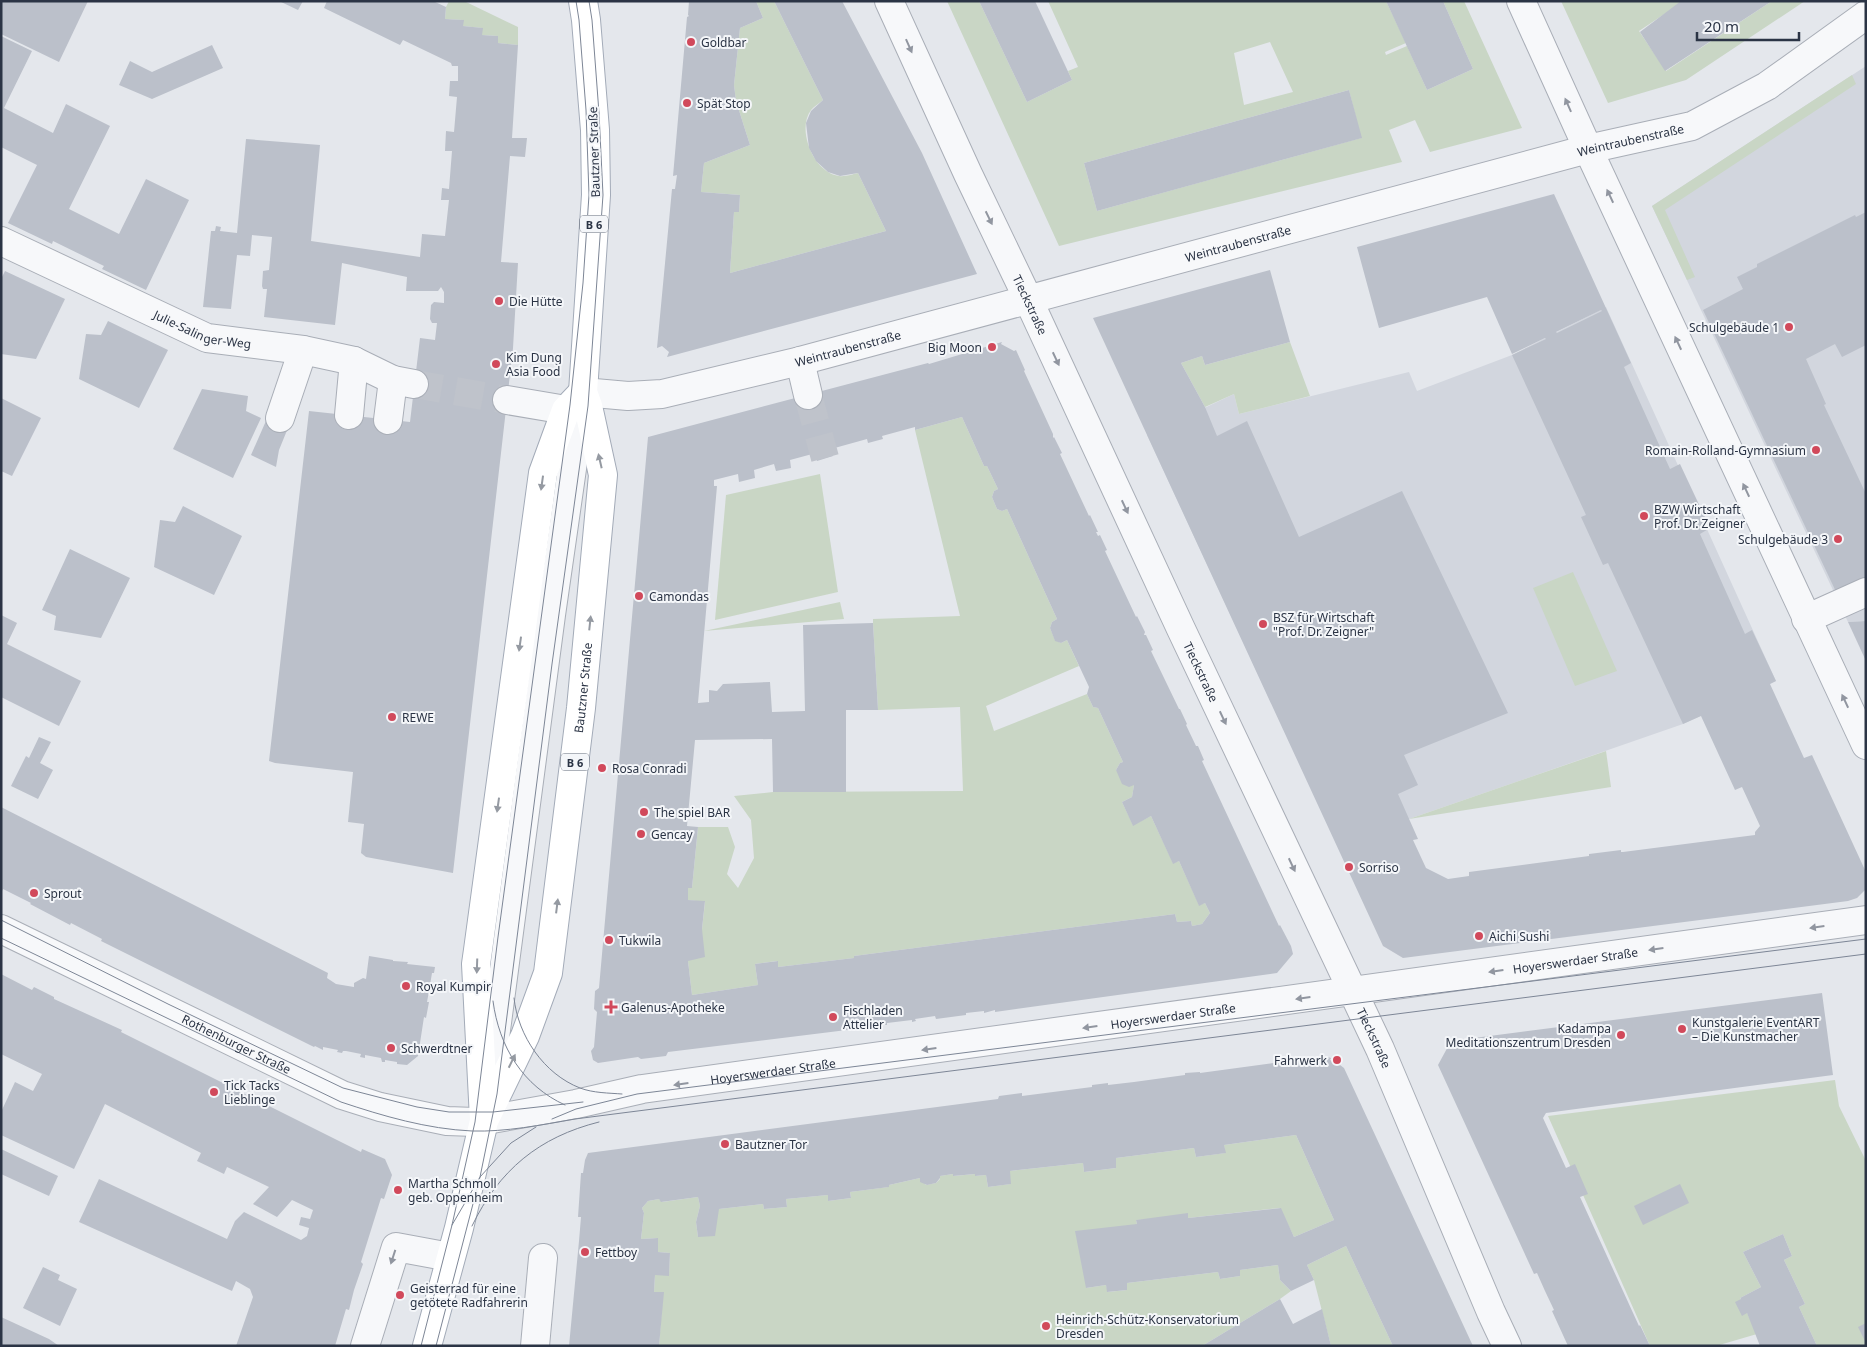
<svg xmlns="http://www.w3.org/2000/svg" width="1867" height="1347" viewBox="0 0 1867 1347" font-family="'Noto Sans',sans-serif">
	<rect width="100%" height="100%" fill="#e4e7ec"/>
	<g fill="#d2d6de">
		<polygon points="1866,66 1866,621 1848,622 1652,206"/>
		<polygon points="1606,307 1776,681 1683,724 1409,819 1340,851 1147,435 1234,394 1239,414 1409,372 1417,391 1512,355"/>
	</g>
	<g fill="#c9d6c5" fill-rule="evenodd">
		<polygon points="449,1 464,1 518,27 518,45 498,43 498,36 482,35 482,28 463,26 463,20 445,19 446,7"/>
		<path d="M756,1H774L823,100C820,103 814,106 811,110C796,130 814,173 839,176C845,177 853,174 858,173L886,231L730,273L734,212H739L740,195L701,192L704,163L750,145L736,101L734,85L740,28L763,18Z"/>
		<path d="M947,1H979L1027,102L1072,80L1068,71L1078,67L1048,1H1386L1406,43L1385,52L1386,55L1407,46L1427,90L1473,69L1443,1H1464L1522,128L1430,152L1415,120L1389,130L1402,162L1059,246ZM1270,42L1293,92L1244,105L1234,53ZM1349,90L1361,138L1097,211L1084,163Z"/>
		<polygon points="1561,1 1684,1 1639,31 1666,71 1772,1 1805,1 1686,80 1608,103"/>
		<polygon points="1852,75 1856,84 1665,210 1695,277 1687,280 1652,206"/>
		<polygon points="1290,342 1310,396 1239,414 1234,394 1205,407 1181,363 1202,356 1205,365"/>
		<polygon points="962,417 984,466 987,466 998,489 994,491 992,497 997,509 1002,511 1007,509 1057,619 1052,622 1050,628 1055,640 1061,643 1067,640 1079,666 986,706 994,731 1087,694 1093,707 1098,708 1123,762 1120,763 1116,770 1134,785 1132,797 1122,802 1133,825 1151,816 1173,863 1179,861 1199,905 1205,903 1210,913 1202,924 1192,926 1191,921 1177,922 1175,914 854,956 854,958 778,967 777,961 755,964 758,985 692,995 688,961 702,929 705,902 688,900 688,888 692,888 698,827 728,827 735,847 727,874 738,888 754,858 751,820 734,796 773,792 963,791 960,707 878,710 873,623 873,619 960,616 915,430"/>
		<polygon points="820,474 838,592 715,620 726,495"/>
		<polygon points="1573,572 1617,671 1575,686 1533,588"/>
		<polygon points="840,602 844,619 704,631"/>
		<polygon points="1606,751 1611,787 1409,819"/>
		<polygon points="1835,1080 1839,1106 1866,1161 1866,1346 1817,1346 1799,1307 1805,1304 1784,1260 1792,1256 1783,1234 1743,1252 1761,1287 1740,1298 1757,1334 1716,1346 1650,1346 1548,1116"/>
		<polygon points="1296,1135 1334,1220 1294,1237 1280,1208 1188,1218 1136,1220 1137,1224 1086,1288 1106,1285 1108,1292 1127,1290 1127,1283 1218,1272 1220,1279 1240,1276 1240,1270 1278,1265 1280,1280 1291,1291 1280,1299 1202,1346 659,1346 663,1292 654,1292 655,1275 669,1275 670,1253 658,1252 658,1238 641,1239 644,1213 642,1208 648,1201 659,1199 662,1202 698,1197 700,1206 696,1222 698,1237 719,1209 763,1204 764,1209 787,1207 786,1199 828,1195 828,1201 851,1198 850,1192 888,1187 889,1185 920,1178 926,1185 936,1183 940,1179 940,1176 953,1174 954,1176 975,1174 975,1176 986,1175 988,1187 1010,1184 1010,1171 1083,1163 1084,1172 1116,1168 1116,1158 1194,1148 1196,1157 1225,1153 1224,1145"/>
		<polygon points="1346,1246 1393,1346 1331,1346 1314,1280 1307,1265"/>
	</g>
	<g fill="#bbc0ca" fill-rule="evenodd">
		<polygon points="1,1 88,1 59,62 1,34"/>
		<polygon points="279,1 303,1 298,10"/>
		<polygon points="327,1 433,1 446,7 445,19 464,20 463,26 483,28 482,35 498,36 498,43 518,45 512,138 527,138 525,157 510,156 501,262 518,263 513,348 453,873 366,857 361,853 364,824 348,822 353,772 275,763 269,761 309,411 410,422 420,338 435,340 437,323 432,323 430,319 431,305 434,302 444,303 444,292 441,287 438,291 406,291 407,277 342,263 335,325 264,317 267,289 263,289 262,286 263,271 269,270 272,237 252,235 250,256 237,255 231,309 203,307 211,231 215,231 216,226 221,227 220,231 237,233 246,139 320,145 311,241 420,257 422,234 445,236 449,200 441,200 442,188 449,189 452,151 445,151 446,131 454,132 457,97 449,96 450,81 458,81 458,66 452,66 451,63 403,40 400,45 324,8"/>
		<polygon points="689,1 756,1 763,18 740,28 734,85 736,101 750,145 704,163 701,192 740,195 739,212 734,212 730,273 886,231 858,173 840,176 828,172 816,161 809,148 806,123 811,111 823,100 774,1 842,1 922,153 977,274 667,357 669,352 662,346 657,348 672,189 675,189 677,175 673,176 687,17 689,16 688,15"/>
		<polygon points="979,1 1035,1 1072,80 1027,102"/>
		<polygon points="1386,1 1443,1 1473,69 1427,90"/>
		<polygon points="1681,1 1772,1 1665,71 1640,32"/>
		<polygon points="1,36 32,51 4,108 53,133 66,104 110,126 69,209 119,234 146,179 189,200 146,290 102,269 104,266 53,241 52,244 8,223 37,165 1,147"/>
		<polygon points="212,45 223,68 152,99 119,85 130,61 152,72"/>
		<polygon points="1349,90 1362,138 1097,211 1084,163"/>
		<path d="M1554,194L1631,363L1624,367L1670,469L1680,464L1710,528L1700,534L1745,634L1752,630L1776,681L1770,684L1804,758L1812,755L1865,870L1866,889L1857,898L1848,901L1403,958L1383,946L1093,318L1270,270L1290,342L1205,365L1202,356L1181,363L1205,407L1217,436L1247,421L1299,537L1402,491L1508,713L1404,755L1418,785L1398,794L1418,839L1413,840L1426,868L1448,879L1469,876V872L1589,856V854L1621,850V852H1623L1755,835V832L1760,826L1742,787L1735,790L1701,716L1683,724L1608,563L1603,565L1581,517L1586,515L1512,355L1546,339L1545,338L1512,354L1487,297L1379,328L1357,247ZM1601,310L1602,311L1557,333L1556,332Z"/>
		<polygon points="1866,212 1866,345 1842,357 1835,344 1806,359 1826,404 1824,405 1866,494 1866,584 1838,596 1703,310 1743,289 1737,277 1757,267 1757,264 1855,215 1856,217"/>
		<polygon points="5,271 65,299 36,359 1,354 1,279"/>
		<polygon points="108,321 168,350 139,408 79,379 86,334 101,335"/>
		<path d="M1002,342L1001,344L1014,351L1016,350L1025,370L1024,371L1053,434V438L1054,437L1062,453L1060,454L1089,516L1090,515L1098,532H1096L1098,536L1100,535L1107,550L1105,551L1136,617L1137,616L1145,632L1144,635H1146L1153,650L1151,651L1179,709H1180L1187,724L1186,725L1196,746H1198L1204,760L1202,761L1279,926L1280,925L1291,946L1293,954L1277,973L995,1012V1010L984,1013V1011L966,1013V1015L936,1019L935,1016L915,1019L916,1021L912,1022V1020L887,1023V1025H883L884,1023L863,1026V1028L668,1052L666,1056L641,1059L638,1057L598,1063L593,1060L591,1051L594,1047L597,1012L594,1009L595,991L599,988L648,437L928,363L929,364ZM962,417L984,466H987L998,489L994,491L992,497L997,509L1002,511L1007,509L1057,619L1052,622L1050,628L1055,641L1061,643L1067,640L1089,687L1087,694L1093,707L1098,708L1123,762L1120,763L1116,770L1122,784L1129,787L1134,785L1132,797L1122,802L1133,826L1151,816L1173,864L1179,861L1199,906L1205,903L1210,913L1202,924L1192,926L1191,921L1177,922L1175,914L854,956V958L778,967V961L755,964L758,985L692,995L688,961L705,957L702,929L705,901L688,900V888H692L698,827L687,826L695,740L772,739L773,792H846V710H878L873,623L803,625L805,711L772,712L770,682L723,684L717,691L709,690V702L698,703L717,486H714V480L738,474L739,482L755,478L754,470L774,464L776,471L791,468L790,460L816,453L817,461L833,456L831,449L867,439L868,443L883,439L882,436L915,427V430Z"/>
		<polygon points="202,389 248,396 246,411 261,418 233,478 173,449"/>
		<polygon points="1,398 41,418 12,476 1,471"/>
		<polygon points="269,414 290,423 279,450 276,467 251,455"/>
		<polygon points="183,506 242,536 214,595 154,567 160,520 175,522"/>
		<polygon points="70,549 130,578 101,638 54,630 56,616 42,610"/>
		<polygon points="1,615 17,623 7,644 81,681 59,726 1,697"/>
		<polygon points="1866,621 1866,661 1848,622"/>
		<polygon points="39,737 51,742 40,763 53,770 38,799 11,786 26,756 29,758"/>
		<polygon points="1,807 328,973 327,978 336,984 354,987 354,983 363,978 366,979 369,956 393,960 393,961 408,962 407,964 435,967 434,973 432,973 430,985 432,986 430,992 429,991 427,1002 429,1002 426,1018 424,1017 418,1056 407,1065 397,1064 397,1062 385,1060 385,1062 382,1062 381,1058 365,1055 365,1058 360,1057 361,1054 346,1051 343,1051 342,1053 337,1052 338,1050 323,1047 323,1050 315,1046 314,1047 101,941 102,939 71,923 70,925 30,904 31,903 3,889 1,893"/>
		<polygon points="1,974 32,990 34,987 54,997 54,999 122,1030 121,1032 361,1152 362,1149 385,1159 392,1175 384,1199 381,1198 361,1262 363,1264 354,1290 349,1310 346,1309 335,1346 236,1346 253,1297 250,1289 236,1281 232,1291 79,1222 99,1179 227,1239 235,1221 244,1212 301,1240 307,1236 309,1228 299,1225 301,1217 310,1219 313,1210 292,1200 277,1217 253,1204 269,1187 227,1167 224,1174 197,1161 201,1153 105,1104 74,1169 1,1135 1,1112 15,1082 33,1091 42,1074 1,1054"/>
		<polygon points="1822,993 1833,1075 1546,1113 1543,1118 1566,1168 1575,1164 1588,1194 1580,1197 1639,1326 1640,1325 1650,1346 1568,1346 1552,1311 1554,1310 1545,1291 1537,1273 1534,1274 1438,1065 1451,1041"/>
		<polygon points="1323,1056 1326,1056 1328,1059 1328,1057 1331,1058 1330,1060 1338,1064 1338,1062 1341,1063 1340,1065 1344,1068 1473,1346 1393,1346 1346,1246 1307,1265 1314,1280 1291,1291 1280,1280 1278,1265 1240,1270 1240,1276 1220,1279 1218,1272 1127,1283 1127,1290 1107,1292 1106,1285 1086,1288 1075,1231 1137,1224 1136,1220 1188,1213 1188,1218 1281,1208 1294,1237 1334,1220 1296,1135 1224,1145 1226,1153 1196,1157 1194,1148 1116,1158 1116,1168 1084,1172 1083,1163 1010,1171 1011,1184 988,1187 986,1175 975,1176 975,1174 953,1176 953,1174 940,1176 940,1178 936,1183 927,1185 920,1182 920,1178 889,1185 889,1187 850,1192 851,1198 828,1201 828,1195 786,1199 787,1207 764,1209 763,1204 719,1209 715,1236 698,1237 696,1222 700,1206 698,1197 661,1202 659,1199 648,1201 642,1208 644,1213 641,1239 658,1238 658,1252 670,1253 669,1276 655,1275 654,1292 664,1292 659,1346 569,1346 579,1241 581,1217 578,1217 581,1173 583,1173 585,1160 588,1153 998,1099 999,1096 1022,1093 1022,1096 1092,1087 1092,1085 1108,1083 1108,1085 1134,1082 1185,1075 1185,1073 1200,1072 1200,1073 1311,1058 1323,1058"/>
		<polygon points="1,1149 58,1176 49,1196 1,1174"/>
		<polygon points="1680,1184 1689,1203 1643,1225 1634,1206"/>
		<polygon points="1783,1234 1792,1256 1784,1260 1805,1304 1799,1307 1817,1346 1760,1346 1747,1313 1742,1316 1735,1302 1741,1299 1740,1298 1761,1287 1743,1252"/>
		<polygon points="43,1267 60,1275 58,1280 77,1289 60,1326 23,1308"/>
		<polygon points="1280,1299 1293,1324 1322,1309 1331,1346 1202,1346"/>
		<polygon points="1,1317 49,1339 59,1346 1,1346"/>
		<polygon points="1866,1323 1866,1343 1858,1327"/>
	</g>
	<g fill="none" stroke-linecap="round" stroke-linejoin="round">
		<g stroke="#bfc3cb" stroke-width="28" stroke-dasharray="28 14" stroke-linecap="butt">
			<polyline points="414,384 507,400"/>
			<polyline points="808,395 825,458"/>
		</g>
		<g stroke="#a9aeb7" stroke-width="30">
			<g id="minor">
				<path id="s1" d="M889,1L968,174L1028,299L1181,629L1380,1049L1491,1312L1507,1346"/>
				<polyline points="1521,1 1588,149 1866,745"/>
				<path id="s2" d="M1,241L207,338L303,350L354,361L393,380L414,384"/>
				<polyline points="800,361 808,395"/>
				<polyline points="507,400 566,410"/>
				<polyline points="349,415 354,361"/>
				<polyline points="280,418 303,350"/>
				<polyline points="388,420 393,380"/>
				<polyline points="1806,619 1866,592"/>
				<path id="s3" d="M1,929L342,1095L380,1107L447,1121L475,1122L576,1104L642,1089L1866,920"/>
				<path id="s4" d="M489,1083L551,615L583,392L628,396L662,394L800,361L1588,149L1692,126L1767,86L1866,15"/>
				<polyline points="365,1346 396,1247 450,1257"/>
				<polyline points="535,1346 543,1258"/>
			</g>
		</g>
		<g stroke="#a3abb8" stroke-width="30">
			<g id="major">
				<polyline points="484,1119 476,964 478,950 543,473 566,410 583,392"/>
				<path id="s5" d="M427,1346L459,1228L484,1121L525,1036L548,973L581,708L603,475L588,406L583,392L596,195L595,130L586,20L583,1"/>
			</g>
		</g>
		<use href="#minor" stroke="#f7f8fa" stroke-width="28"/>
		<use href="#major" stroke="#fff" stroke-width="28"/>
		<g stroke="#7d8696" stroke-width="1">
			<polyline points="1,920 168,1004 343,1088 417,1107 449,1112 493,1112 583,1102"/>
			<path d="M1,938L341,1102C383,1116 427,1129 472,1131C506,1132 541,1125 575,1119L1866,954"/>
			<path d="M514,998C518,1036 544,1074 580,1088C593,1093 609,1093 622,1094"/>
			<path d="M493,1001C499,1047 523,1086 565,1105"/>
			<polyline points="552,1119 576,1109 637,1094 1866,939"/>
			<polyline points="452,1225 480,1177 511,1143 536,1127"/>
			<path d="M472,1226C499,1170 539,1137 599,1122"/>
			<polyline points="421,1346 452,1225 475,1122 498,937 570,405 583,283 589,195 586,110 579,20 576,1"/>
			<polyline points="436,1346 480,1177 497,1094 552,664 588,406 603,195 599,113 592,20 589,1"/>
		</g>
	</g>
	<defs><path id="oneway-solid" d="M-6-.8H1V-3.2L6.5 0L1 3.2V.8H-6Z" transform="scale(1.25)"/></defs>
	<g fill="#9196a0">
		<use href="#oneway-solid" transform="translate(909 46) rotate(66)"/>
		<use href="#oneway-solid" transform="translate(1568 105) rotate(-114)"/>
		<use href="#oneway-solid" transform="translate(1610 196) rotate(-115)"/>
		<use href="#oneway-solid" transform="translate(989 218) rotate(64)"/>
		<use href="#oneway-solid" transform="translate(1678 343) rotate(-115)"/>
		<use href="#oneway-solid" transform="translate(1056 359) rotate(65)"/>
		<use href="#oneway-solid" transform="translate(1746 490) rotate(-115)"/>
		<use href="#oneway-solid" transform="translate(1125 507) rotate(65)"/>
		<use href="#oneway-solid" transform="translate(1845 701) rotate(-115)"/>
		<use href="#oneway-solid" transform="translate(1223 718) rotate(65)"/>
		<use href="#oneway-solid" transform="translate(1292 865) rotate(65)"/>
		<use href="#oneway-solid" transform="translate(1817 927) rotate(172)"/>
		<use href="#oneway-solid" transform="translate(1656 949) rotate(172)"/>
		<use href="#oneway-solid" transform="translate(1496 971) rotate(172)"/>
		<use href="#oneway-solid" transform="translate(1303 998) rotate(172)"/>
		<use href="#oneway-solid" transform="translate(1090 1027) rotate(172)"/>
		<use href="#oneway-solid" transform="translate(929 1049) rotate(172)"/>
		<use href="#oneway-solid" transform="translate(681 1084) rotate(172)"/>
		<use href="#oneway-solid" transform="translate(393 1257) rotate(108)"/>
	</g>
	<g fill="#959aa2">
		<use href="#oneway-solid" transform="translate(600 461) rotate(-103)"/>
		<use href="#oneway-solid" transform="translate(542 483) rotate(98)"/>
		<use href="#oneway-solid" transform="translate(590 623) rotate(-84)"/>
		<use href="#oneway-solid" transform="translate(520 644) rotate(98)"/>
		<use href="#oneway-solid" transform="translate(498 805) rotate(98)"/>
		<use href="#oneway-solid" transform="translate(557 906) rotate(-83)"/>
		<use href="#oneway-solid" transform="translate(477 966) rotate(92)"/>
		<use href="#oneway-solid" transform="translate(512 1061) rotate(-64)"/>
	</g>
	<g fill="#d1495b" stroke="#f4f6f9" stroke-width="2">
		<circle cx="691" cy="42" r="5"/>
		<circle cx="687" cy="103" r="5"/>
		<circle cx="499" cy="301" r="5"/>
		<circle cx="1789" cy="327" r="5"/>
		<circle cx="992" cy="347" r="5"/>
		<circle cx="496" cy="364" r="5"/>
		<circle cx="1816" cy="450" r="5"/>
		<circle cx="1644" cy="516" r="5"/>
		<circle cx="1838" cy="539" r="5"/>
		<circle cx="639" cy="596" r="5"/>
		<circle cx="1263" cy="624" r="5"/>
		<circle cx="392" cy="717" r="5"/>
		<circle cx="602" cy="768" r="5"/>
		<circle cx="644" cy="812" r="5"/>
		<circle cx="641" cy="834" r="5"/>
		<circle cx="1349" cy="867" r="5"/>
		<circle cx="34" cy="893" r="5"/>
		<circle cx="1479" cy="936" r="5"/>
		<circle cx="609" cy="940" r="5"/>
		<circle cx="406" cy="986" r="5"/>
		<path d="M608.5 999.5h5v5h5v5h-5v5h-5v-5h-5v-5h5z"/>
		<circle cx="833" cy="1017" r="5"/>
		<circle cx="1682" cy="1029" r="5"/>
		<circle cx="1621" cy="1035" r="5"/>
		<circle cx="391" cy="1048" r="5"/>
		<circle cx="1337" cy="1060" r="5"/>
		<circle cx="214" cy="1092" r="5"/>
		<circle cx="725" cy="1144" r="5"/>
		<circle cx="398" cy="1190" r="5"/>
		<circle cx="585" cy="1252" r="5"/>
		<circle cx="400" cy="1295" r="5"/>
		<circle cx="1046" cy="1326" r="5"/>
	</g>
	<g text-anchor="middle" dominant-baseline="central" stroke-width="4" stroke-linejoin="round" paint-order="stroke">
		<g fill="#f4f6f9" stroke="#676e7b" stroke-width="1">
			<rect x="580" y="215.5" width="28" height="17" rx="4"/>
			<rect x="561" y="753.5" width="28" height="17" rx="4"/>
		</g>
		<g font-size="11" font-weight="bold" fill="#2b3445">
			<text x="594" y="224">B 6</text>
			<text x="575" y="762">B 6</text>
		</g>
		<g font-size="12" fill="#2b3445" stroke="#f4f6f9" text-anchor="start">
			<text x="701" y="42">Goldbar</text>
			<text x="697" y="103">Spät Stop</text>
			<text x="509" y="301">Die Hütte</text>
			<text x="1779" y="327" text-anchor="end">Schulgebäude 1</text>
			<text x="982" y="347" text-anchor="end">Big Moon</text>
			<text x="506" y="357">Kim Dung<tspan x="506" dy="14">Asia Food</tspan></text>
			<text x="1806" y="450" text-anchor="end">Romain-Rolland-Gymnasium</text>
			<text x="1654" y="509">BZW Wirtschaft<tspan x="1654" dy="14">Prof. Dr. Zeigner</tspan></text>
			<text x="1828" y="539" text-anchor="end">Schulgebäude 3</text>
			<text x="649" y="596">Camondas</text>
			<text x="1273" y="617">BSZ für Wirtschaft<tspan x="1273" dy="14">"Prof. Dr. Zeigner"</tspan></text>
			<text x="402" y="717">REWE</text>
			<text x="612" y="768">Rosa Conradi</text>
			<text x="654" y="812">The spiel BAR</text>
			<text x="651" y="834">Gencay</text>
			<text x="1359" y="867">Sorriso</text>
			<text x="44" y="893">Sprout</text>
			<text x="1489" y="936">Aichi Sushi</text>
			<text x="619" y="940">Tukwila</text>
			<text x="416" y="986">Royal Kumpir</text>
			<text x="621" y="1007">Galenus-Apotheke</text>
			<text x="843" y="1010">Fischladen<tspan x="843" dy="14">Attelier</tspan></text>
			<text x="1692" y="1022">Kunstgalerie EventART<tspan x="1692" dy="14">– Die Kunstmacher</tspan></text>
			<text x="1611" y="1028" text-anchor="end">Kadampa<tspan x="1611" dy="14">Meditationszentrum Dresden</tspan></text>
			<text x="401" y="1048">Schwerdtner</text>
			<text x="1327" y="1060" text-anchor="end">Fahrwerk</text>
			<text x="224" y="1085">Tick Tacks<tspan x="224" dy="14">Lieblinge</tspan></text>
			<text x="735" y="1144">Bautzner Tor</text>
			<text x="408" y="1183">Martha Schmoll<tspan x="408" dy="14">geb. Oppenheim</tspan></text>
			<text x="595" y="1252">Fettboy</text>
			<text x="410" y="1288">Geisterrad für eine<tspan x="410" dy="14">getötete Radfahrerin</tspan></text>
			<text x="1056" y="1319">Heinrich-Schütz-Konservatorium<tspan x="1056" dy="14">Dresden</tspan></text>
		</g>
		<g font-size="12" fill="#2b3445" stroke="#f4f6f9">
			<text stroke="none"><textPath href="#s4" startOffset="1778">Weintraubenstraße</textPath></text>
			<text transform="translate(594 152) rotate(-92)">Bautzner Straße</text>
			<text stroke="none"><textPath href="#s4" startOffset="1372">Weintraubenstraße</textPath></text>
			<text stroke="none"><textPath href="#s1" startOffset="335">Tieckstraße</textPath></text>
			<text stroke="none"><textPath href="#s2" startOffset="221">Julie-Salinger-Weg</textPath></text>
			<text stroke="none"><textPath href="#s4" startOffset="968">Weintraubenstraße</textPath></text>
			<text stroke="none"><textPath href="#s1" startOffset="740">Tieckstraße</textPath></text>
			<text stroke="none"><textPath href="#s5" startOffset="681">Bautzner Straße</textPath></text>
			<text stroke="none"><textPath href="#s3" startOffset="1628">Hoyerswerdaer Straße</textPath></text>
			<text stroke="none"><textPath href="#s3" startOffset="1222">Hoyerswerdaer Straße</textPath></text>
			<text stroke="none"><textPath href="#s1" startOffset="1145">Tieckstraße</textPath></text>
			<text stroke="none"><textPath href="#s3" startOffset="262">Rothenburger Straße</textPath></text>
			<text stroke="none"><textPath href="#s3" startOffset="818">Hoyerswerdaer Straße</textPath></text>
		</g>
	</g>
	<rect width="1867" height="1347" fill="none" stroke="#2b3445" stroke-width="5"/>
	<path d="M1697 32v8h102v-8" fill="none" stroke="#2b3445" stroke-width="2.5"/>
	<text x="1704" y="32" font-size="15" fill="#2b3445" stroke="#f4f6f9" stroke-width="4" paint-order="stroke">20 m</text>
</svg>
